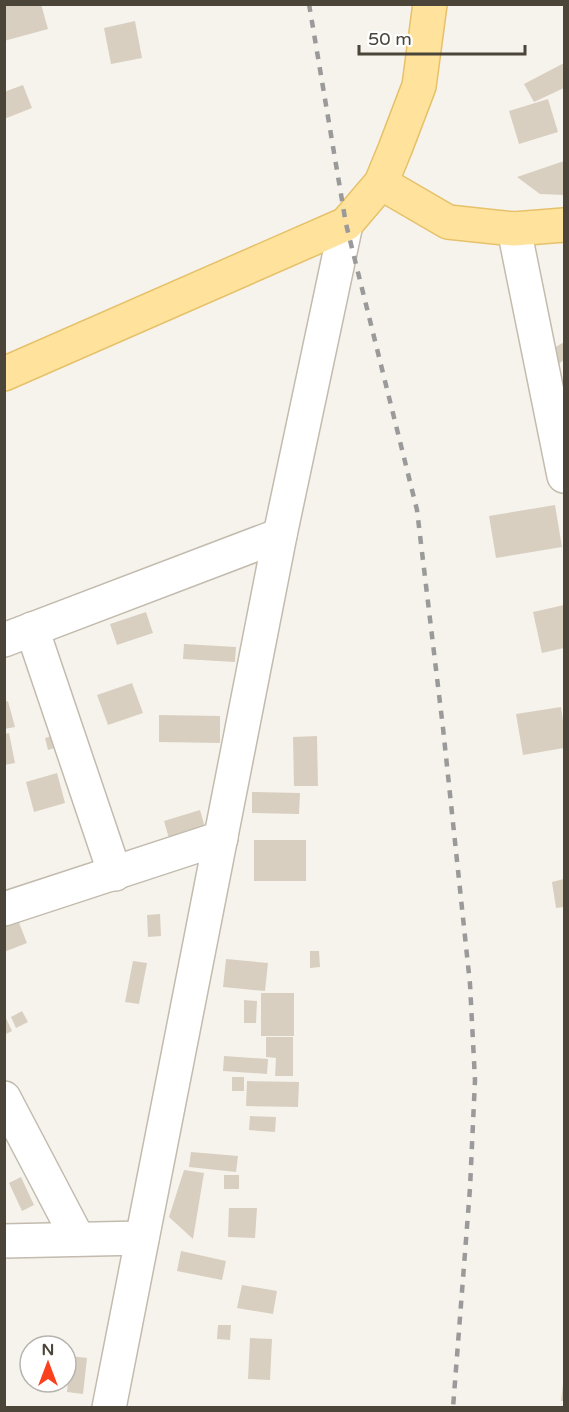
<svg xmlns="http://www.w3.org/2000/svg" width="569" height="1412" viewBox="0 0 569 1412" font-family="'Varela Round',sans-serif">
	<rect width="100%" height="100%" fill="#f6f3ec"/>
	<g fill="#d8cfc1">
		<polygon points="41,4 48,29 4,41 4,5"/>
		<polygon points="135,21 142,58 111,64 104,28"/>
		<polygon points="564,63 564,88 534,102 524,84"/>
		<polygon points="23,85 32,108 4,119 4,92"/>
		<polygon points="548,99 558,132 519,144 509,111"/>
		<polygon points="564,161 564,195 540,194 517,177"/>
		<polygon points="564,342 564,360 557,365 549,351"/>
		<polygon points="555,505 562,547 496,558 489,516"/>
		<polygon points="564,605 564,648 542,653 533,612"/>
		<polygon points="146,612 153,633 117,645 110,624"/>
		<polygon points="184,644 236,647 235,662 183,659"/>
		<polygon points="132,683 143,713 108,725 97,695"/>
		<polygon points="8,701 15,727 4,729 4,702"/>
		<polygon points="561,707 564,728 564,748 523,755 516,714"/>
		<polygon points="159,715 220,716 220,743 159,742"/>
		<polygon points="65,732 68,744 48,750 45,738"/>
		<polygon points="9,733 15,763 4,765 4,734"/>
		<polygon points="317,736 318,786 294,786 293,737"/>
		<polygon points="57,773 65,803 34,812 26,782"/>
		<polygon points="252,792 300,793 299,814 252,813"/>
		<polygon points="200,810 206,831 170,842 164,821"/>
		<rect x="254" y="840" width="52" height="41"/>
		<polygon points="564,879 564,907 556,908 552,882"/>
		<polygon points="160,914 161,936 148,937 147,915"/>
		<polygon points="18,920 27,943 4,952 4,925"/>
		<polygon points="310,951 319,951 320,967 310,968"/>
		<polygon points="226,959 268,963 265,991 223,987"/>
		<polygon points="133,961 147,963 139,1004 125,1002"/>
		<rect x="261" y="993" width="33" height="43"/>
		<polygon points="244,1000 257,1001 256,1023 244,1023"/>
		<polygon points="22,1011 28,1022 16,1028 11,1017"/>
		<polygon points="4,1014 12,1031 4,1035"/>
		<polygon points="266,1037 293,1037 293,1076 275,1076 276,1058 266,1057"/>
		<polygon points="224,1056 268,1059 267,1074 223,1071"/>
		<rect x="232" y="1077" width="12" height="14"/>
		<polygon points="247,1081 299,1082 298,1107 246,1106"/>
		<polygon points="250,1116 276,1117 275,1132 249,1130"/>
		<polygon points="191,1152 238,1156 236,1172 189,1167"/>
		<polygon points="184,1170 204,1173 193,1239 169,1217"/>
		<rect x="224" y="1175" width="15" height="14"/>
		<polygon points="21,1177 34,1205 22,1211 9,1183"/>
		<polygon points="229,1208 257,1208 255,1238 228,1237"/>
		<polygon points="181,1251 226,1261 222,1280 177,1271"/>
		<polygon points="242,1285 277,1291 273,1314 237,1308"/>
		<polygon points="218,1325 231,1325 230,1340 217,1339"/>
		<polygon points="250,1338 272,1339 270,1380 248,1379"/>
		<polygon points="30,1344 30,1380 27,1380 26,1345"/>
		<polygon points="70,1356 87,1358 83,1394 67,1392"/>
		<polygon points="563,1384 564,1384 564,1401 561,1401"/>
	</g>
	<g fill="none" stroke-linecap="round" stroke-linejoin="round">
		<g stroke="#c2bbae" stroke-width="36">
			<g id="minor">
				<polyline points="514,229 564,476"/>
				<polyline points="32,629 115,874"/>
				<polyline points="4,640 280,535"/>
				<polyline points="4,909 221,838"/>
				<polyline points="4,1098 78,1239"/>
				<polyline points="4,1241 142,1238"/>
				<polyline points="109,1408 280,535 346,224"/>
			</g>
		</g>
		<g stroke="#e6c16a" stroke-width="36">
			<g id="major">
				<polyline points="381,183 448,222 514,229 564,225"/>
				<polyline points="4,374 346,224 381,183 395,149 419,86 430,4"/>
			</g>
		</g>
		<use href="#minor" stroke="#fff" stroke-width="33"/>
		<use href="#major" stroke="#ffe39c" stroke-width="33"/>
		<polyline stroke="#9a9a9a" stroke-width="4.5" stroke-dasharray="8 8" stroke-linecap="butt" points="309,4 346,224 417,510 443,728 470,984 475,1080 470,1188 453,1408"/>
	</g>
	<rect width="569" height="1412" fill="none" stroke="#4b4439" stroke-width="12"/>
	<g transform="translate(48 1364)"><circle r="28" fill="#ffffff" stroke="#b7b4b0" stroke-width="1.5"/>
	<path d="M0-4.5L10 22L0 15L-10 22Z" fill="#fc3f1d"/>
	<text y="-9" font-size="16" font-weight="bold" text-anchor="middle" fill="#4b4439">N</text>
	</g>
	<path d="M359 45v9h166v-9" fill="none" stroke="#4b4439" stroke-width="3"/>
	<text x="368" y="45" font-size="18" fill="#4b4439" stroke="#ffffff" stroke-width="4.5" paint-order="stroke">50 m</text>
</svg>
